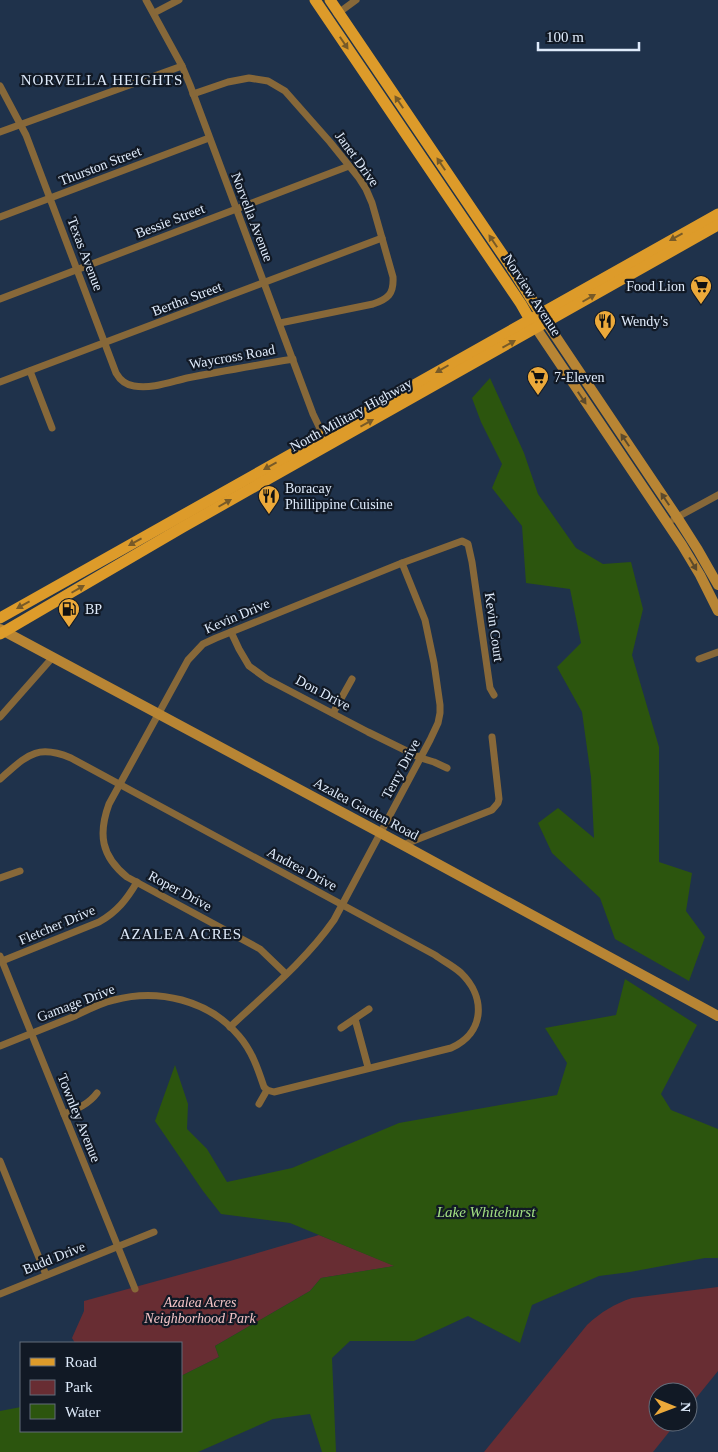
<svg xmlns="http://www.w3.org/2000/svg" width="718" height="1452" viewBox="0 0 718 1452" font-family="'Times New Roman',serif">
	<rect width="100%" height="100%" fill="#1f324b"/>
	<g fill="#682d33">
		<polygon points="319,1235 395,1266 321,1278 310,1291 215,1346 219,1357 181,1376 181,1343 75,1343 72,1338 84,1311 84,1301 230,1261"/>
		<path d="M718,1287V1371L688,1408V1392H658V1422H677L653,1452H484L587,1325C601,1312 614,1304 632,1298Z"/>
	</g>
	<g fill="#2c550e">
		<polygon points="490,378 524,453 538,494 576,548 603,564 631,562 643,609 632,655 659,747 659,862 692,873 686,911 705,937 689,981 615,939 600,898 552,853 538,823 558,808 594,838 591,777 582,712 557,667 581,643 570,589 526,583 522,526 492,488 502,464 481,422 472,398"/>
		<polygon points="625,979 697,1025 661,1094 671,1110 718,1129 718,1258 705,1258 630,1272 599,1276 532,1305 520,1343 468,1316 414,1341 350,1341 332,1358 336,1452 322,1452 310,1414 273,1419 198,1452 0,1452 0,1411 21,1407 21,1431 181,1431 181,1376 219,1357 215,1346 310,1291 321,1278 394,1266 290,1223 221,1214 203,1191 155,1121 175,1065 188,1104 187,1129 207,1149 227,1182 292,1168 399,1123 557,1095 567,1063 545,1028 616,1015"/>
	</g>
	<g fill="none" stroke-linecap="round" stroke-linejoin="round">
		<g stroke="#876839" stroke-width="7">
			<polyline points="146,0 182,66 190,85 313,414 325,439"/>
			<polyline points="154,13 179,0"/>
			<polyline points="337,14 356,0"/>
			<path d="M0,86L26,135L116,373C120,380 126,385 134,386C152,389 170,382 187,378C222,371 258,365 293,359"/>
			<path d="M193,94L228,82L249,78L268,81L285,91L330,142L359,178L366,189L372,203L393,277C394,294 388,299 373,304L280,323"/>
			<polyline points="0,132 182,66"/>
			<polyline points="0,217 209,138"/>
			<polyline points="0,299 349,166"/>
			<polyline points="30,371 52,428"/>
			<polyline points="0,382 382,238"/>
			<polyline points="674,519 718,495"/>
			<polyline points="231,632 239,649 249,666 267,679 368,732 421,758 434,762 447,768"/>
			<polyline points="699,659 718,652"/>
			<polyline points="333,713 352,679"/>
			<polyline points="0,717 53,657"/>
			<path d="M0,779C26,757 35,743 71,758L435,955C443,961 453,966 461,973C486,997 485,1033 451,1048L274,1092L267,1090L264,1087C258,1069 252,1051 239,1036C209,1000 158,988 114,1000C100,1003 87,1010 75,1016C50,1026 25,1036 0,1046"/>
			<polyline points="403,845 492,810 498,803 499,799 492,737"/>
			<polyline points="0,878 20,871"/>
			<polyline points="0,956 135,1289"/>
			<path d="M2,961L99,922C117,912 127,899 137,882"/>
			<path d="M286,974L260,949L127,877C101,856 98,834 109,804L188,660L203,644L216,638L402,563L462,541L468,544L472,562L490,688L494,695"/>
			<polyline points="355,1019 368,1067"/>
			<path d="M230,1027C266,993 306,960 334,920L430,740L438,723L440,713V705L434,663L425,620L402,563"/>
			<polyline points="341,1028 369,1009"/>
			<polyline points="259,1104 267,1090"/>
			<path d="M64,1114C77,1109 89,1104 97,1093"/>
			<polyline points="0,1161 46,1275"/>
			<polyline points="0,1294 154,1232"/>
		</g>
		<g stroke="#b88534" stroke-width="10">
			<polyline points="546,322 677,517 698,550 718,585"/>
			<polyline points="536,328 682,545 700,575 718,611"/>
			<polyline points="0,629 403,845 718,1016"/>
		</g>
		<g stroke="#dd9b2a" stroke-width="11">
			<polyline points="315,0 521,304 533,325"/>
			<polyline points="330,0 511,267 544,319"/>
			<polyline points="0,618 718,214"/>
			<polyline points="0,634 183,527 718,225"/>
		</g>
	</g>
	<defs><path id="oneway-solid" d="M-6-.8H1V-3.2L6.5 0L1 3.2V.8H-6Z" transform="scale(1.25)"/></defs>
	<g fill="#775a28">
		<use href="#oneway-solid" transform="translate(344 43) rotate(56)"/>
		<use href="#oneway-solid" transform="translate(399 102) rotate(-124)"/>
		<use href="#oneway-solid" transform="translate(441 164) rotate(-124)"/>
		<use href="#oneway-solid" transform="translate(676 237) rotate(151)"/>
		<use href="#oneway-solid" transform="translate(493 241) rotate(-124)"/>
		<use href="#oneway-solid" transform="translate(589 298) rotate(-30)"/>
		<use href="#oneway-solid" transform="translate(509 344) rotate(-29)"/>
		<use href="#oneway-solid" transform="translate(442 369) rotate(150)"/>
		<use href="#oneway-solid" transform="translate(367 423) rotate(-29)"/>
		<use href="#oneway-solid" transform="translate(270 466) rotate(151)"/>
		<use href="#oneway-solid" transform="translate(225 503) rotate(-30)"/>
		<use href="#oneway-solid" transform="translate(135 542) rotate(151)"/>
		<use href="#oneway-solid" transform="translate(78 589) rotate(-30)"/>
		<use href="#oneway-solid" transform="translate(23 605) rotate(151)"/>
	</g>
	<g fill="#5c4a2c">
		<use href="#oneway-solid" transform="translate(582 398) rotate(56)"/>
		<use href="#oneway-solid" transform="translate(625 440) rotate(-124)"/>
		<use href="#oneway-solid" transform="translate(665 499) rotate(-124)"/>
		<use href="#oneway-solid" transform="translate(693 564) rotate(59)"/>
	</g>
	<defs>
		<g id="supermarket-pin" transform="scale(1.125)"><path d="M0 17L-7.5 6A9.5 9.5 0 1 1 7.5 6Z" fill="#eca93a" stroke="#111925"/><path d="M-6-5.5h2.5l.6 2H6L4.5 2H-2.5L-4.4-4H-6ZM-1.5 3.2a1.3 1.3 0 1 0 .1 0ZM3 3.2a1.3 1.3 0 1 0 .1 0Z" fill="#111"/></g>
		<g id="restaurant-pin" transform="scale(1.125)"><path d="M0 17L-7.5 6A9.5 9.5 0 1 1 7.5 6Z" fill="#eca93a" stroke="#111925"/><path d="M-5-6h1v4h1v-4h1v4h1v-4h1v5L-1.5 .5V6h-2V.5L-5-1ZM5-6V6H3V1.5H1.5Q1.5-4 5-6Z" fill="#111"/></g>
		<g id="fuel-pin" transform="scale(1.125)"><path d="M0 17L-7.5 6A9.5 9.5 0 1 1 7.5 6Z" fill="#eca93a" stroke="#111925"/><path d="M-5.5-6h7V0h2V4h1.3V-2.5L3-4.5l.8-.8L6-3V5H2.5V1h-1V6h-7ZM-4.2-4.7v3.2H.2V-4.7Z" fill="#111"/></g>
	</defs>
	<g fill-rule="evenodd">
		<use href="#supermarket-pin" x="701" y="286"/>
		<use href="#restaurant-pin" x="605" y="321"/>
		<use href="#supermarket-pin" x="538" y="377"/>
		<use href="#restaurant-pin" x="269" y="496"/>
		<use href="#fuel-pin" x="69" y="609"/>
	</g>
	<g text-anchor="middle" dominant-baseline="central" stroke-width="4.5" stroke-linejoin="round" paint-order="stroke">
		<g font-size="14" fill="#dfebfb" stroke="#111925">
			<text transform="translate(357 159) rotate(54)">Janet Drive</text>
			<text transform="translate(100 166) rotate(-21)">Thurston Street</text>
			<text transform="translate(252 217) rotate(69)">Norvella Avenue</text>
			<text transform="translate(170 221) rotate(-21)">Bessie Street</text>
			<text transform="translate(85 254) rotate(69)">Texas Avenue</text>
			<text transform="translate(532 295) rotate(57)">Norview Avenue</text>
			<text transform="translate(187 299) rotate(-21)">Bertha Street</text>
			<text transform="translate(232 357) rotate(-10)">Waycross Road</text>
			<text transform="translate(351 415) rotate(-29)">North Military Highway</text>
			<text transform="translate(237 616) rotate(-23)">Kevin Drive</text>
			<text transform="translate(494 627) rotate(82)">Kevin Court</text>
			<text transform="translate(323 693) rotate(28)">Don Drive</text>
			<text transform="translate(401 769) rotate(-62)">Terry Drive</text>
			<text transform="translate(366 809) rotate(28)">Azalea Garden Road</text>
			<text transform="translate(302 869) rotate(28)">Andrea Drive</text>
			<text transform="translate(180 891) rotate(28)">Roper Drive</text>
			<text transform="translate(57 925) rotate(-23)">Fletcher Drive</text>
			<text transform="translate(76 1003) rotate(-21)">Gamage Drive</text>
			<text transform="translate(79 1118) rotate(68)">Townley Avenue</text>
			<text transform="translate(54 1258) rotate(-22)">Budd Drive</text>
		</g>
		<g font-size="14" fill="#dfebfb" stroke="#111925" text-anchor="start">
			<text x="685" y="286" text-anchor="end">Food Lion</text>
			<text x="621" y="321">Wendy's</text>
			<text x="554" y="377">7-Eleven</text>
			<text x="285" y="488">Boracay<tspan x="285" dy="16">Phillippine Cuisine</tspan></text>
			<text x="85" y="609">BP</text>
		</g>
		<g font-size="14" font-style="italic" fill="#f4c4c6" stroke="#111925">
			<text x="200" y="1302">Azalea Acres<tspan x="200" dy="16">Neighborhood Park</tspan></text>
		</g>
		<g font-size="15" letter-spacing="1" fill="#dfebfb" stroke="#111925">
			<text x="102" y="80">NORVELLA HEIGHTS</text>
			<text x="181" y="934">AZALEA ACRES</text>
		</g>
		<g font-size="15" font-style="italic" fill="#a3e083" stroke="#111925">
			<text x="486" y="1212">Lake Whitehurst</text>
		</g>
	</g>
	<rect x="20" y="1342" width="162" height="90" fill="#111925" stroke="#636d7b"/>
	<rect x="30" y="1358" width="25" height="8" fill="#dd9b2a" stroke="#636d7b"/>
	<text x="65" y="1367" font-size="15" fill="#dfebfb">Road</text>
	<rect x="30" y="1380" width="25" height="15" fill="#682d33" stroke="#636d7b"/>
	<text x="65" y="1392" font-size="15" fill="#dfebfb">Park</text>
	<rect x="30" y="1404" width="25" height="15" fill="#2c550e" stroke="#636d7b"/>
	<text x="65" y="1417" font-size="15" fill="#dfebfb">Water</text>
	<g transform="translate(673 1407) rotate(91)"><circle r="24" fill="#111925" stroke="#636d7b"/>
	<path d="M0-4L9 19L0 12L-9 19Z" fill="#eca93a"/>
	<text y="-8" font-size="14" font-weight="bold" text-anchor="middle" fill="#dfebfb">N</text>
	</g>
	<path d="M538 42v8h101v-8" fill="none" stroke="#dfebfb" stroke-width="2.5"/>
	<text x="546" y="42" font-size="15" fill="#dfebfb" stroke="#111925" stroke-width="4" paint-order="stroke">100 m</text>
</svg>
